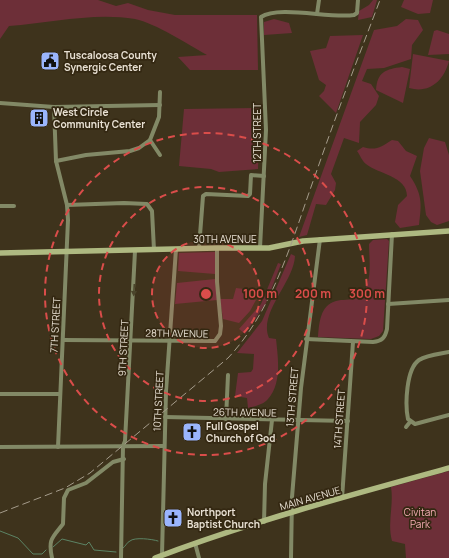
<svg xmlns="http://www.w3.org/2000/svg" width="449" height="558" viewBox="0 0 449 558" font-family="Manrope,sans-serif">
	<rect width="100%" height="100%" fill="#3e331c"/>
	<g fill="#6d2f38">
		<path d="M0,0H98L116,6L128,3L148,10L175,15H257L258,70H190L178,57L207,55C189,45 155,23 135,19C94,12 51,23 9,26L0,39Z"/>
		<polygon points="373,0 377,0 372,17 358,20 359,11 369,5"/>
		<polygon points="404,0 433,0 430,13 418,14 401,7"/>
		<polygon points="274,19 289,23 292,33 264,35 264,22"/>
		<polygon points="406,19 418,20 423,30 412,45 411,59 384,68 367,69 362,81 371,84 379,96 376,105 360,122 359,143 344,138 331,174 336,183 335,190 326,205 316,204 307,235 299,237 374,30 397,26"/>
		<polygon points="437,30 449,34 449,54 428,55 434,31"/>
		<polygon points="363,35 336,113 319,96 324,91 326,85 319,80 310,51 326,48 330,36"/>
		<path d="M413,54L449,61C444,80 430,94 409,88Z"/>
		<path d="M402,67L410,69L403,103L376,90C377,72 386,69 402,67Z"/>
		<polygon points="260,108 258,169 219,172 211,169 179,166 184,109"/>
		<polygon points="429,138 445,142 449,155 449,221 437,225 431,222 426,215 420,171 424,148"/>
		<path d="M392,140L398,141L406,151L417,156L410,176C422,194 422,203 419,225L400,228L395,222L398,205L407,196C407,176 378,174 366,164C362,161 360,155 357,151L363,147C376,151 381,147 392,140Z"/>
		<path d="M387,239L389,241L383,331L379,336L371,339L318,337C319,324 320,305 336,301C342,299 350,301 357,297C374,288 369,260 369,244L373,240Z"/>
		<polygon points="215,252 215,274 178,271 179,253"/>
		<path d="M291,254L295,256C294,282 258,313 269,338L276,339C278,358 282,383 268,399C263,405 255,406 248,408L247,398L235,396L238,373L251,372L253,369L254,354L237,353L262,321Z"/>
		<polygon points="278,263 281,264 266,303 245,334 239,329 261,304"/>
		<polygon points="215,279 217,300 175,304 177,283"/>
		<polygon points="236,288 244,289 244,296 256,300 250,311 239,323 223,319 220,299 233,299"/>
		<path d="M449,471V558H406L405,544L392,541C387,523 394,505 391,487Z"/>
	</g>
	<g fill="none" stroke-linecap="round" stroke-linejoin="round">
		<g stroke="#5c8465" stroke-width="1">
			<polyline points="0,531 18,538 33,554 42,554 46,550"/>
			<polyline points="53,547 62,539 86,545 89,542 94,550 116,552"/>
			<path d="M123,548C126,546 127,542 130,541C134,537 152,539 158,541"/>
		</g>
		<g stroke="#828966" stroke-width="4">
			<polyline points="317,14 319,0"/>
			<polyline points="160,92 159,117 150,140 160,155"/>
			<polyline points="0,103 54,107 160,105"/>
			<polyline points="54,107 56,161 67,205 68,220 58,447"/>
			<polyline points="56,161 86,155 130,151 139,148 150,140"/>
			<polyline points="67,205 124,203 147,204 152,211 154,250"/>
			<polyline points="0,206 14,206"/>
			<polyline points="199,248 203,196 206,194 248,196 250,194 251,175 264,176"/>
			<path d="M260,248L266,130L261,17C279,5 331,19 354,15L357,13L358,0"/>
			<polyline points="388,304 449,300"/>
			<path d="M306,339L373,342C382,341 385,338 387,329L392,234"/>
			<polyline points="63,340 215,341 220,334 221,326 217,282 217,248"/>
			<path d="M449,352C439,354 427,355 419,360C406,369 405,405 408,419L415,424L449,415"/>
			<polyline points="0,394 60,394"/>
			<polyline points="165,417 348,421"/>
			<polyline points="226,419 228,375"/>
			<polyline points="406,427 410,422"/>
			<polyline points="0,447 164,446"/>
			<polyline points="342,498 353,342"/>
			<polyline points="264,522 265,484 272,420"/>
			<polyline points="195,543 199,558"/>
			<polyline points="162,555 166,391 176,249"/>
			<path d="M52,558C48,539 52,538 63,524L64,498L68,490L86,483L113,462L124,459"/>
			<polyline points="121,558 123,446 125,441 135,251"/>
			<polyline points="291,558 292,497 301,388 320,239"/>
		</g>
		<g stroke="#aeb981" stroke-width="5.5">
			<polyline points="0,253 217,248 269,248 303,241 449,231"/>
			<path d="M155,558C250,522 350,495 449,468"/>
		</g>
		<path stroke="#a59c8b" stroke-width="1" stroke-dasharray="8 4" stroke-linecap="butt" d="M0,513L65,488L90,473L228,358C275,308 293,236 316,173C336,115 358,58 380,0"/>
	</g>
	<defs><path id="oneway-solid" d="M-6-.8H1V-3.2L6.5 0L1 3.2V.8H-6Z"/></defs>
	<use fill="#4b452b" href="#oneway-solid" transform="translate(134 290) rotate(93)"/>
	<circle cx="206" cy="294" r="54" fill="#da4d4a" fill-opacity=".12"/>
	<g fill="none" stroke="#da4d4a" stroke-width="2" stroke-dasharray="7 5">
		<circle cx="206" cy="294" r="54"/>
		<circle cx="206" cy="294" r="107"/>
		<circle cx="206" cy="294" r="161"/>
	</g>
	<defs>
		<g id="civic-square" transform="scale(1)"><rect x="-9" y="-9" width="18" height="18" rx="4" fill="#9ab5fd" stroke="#342812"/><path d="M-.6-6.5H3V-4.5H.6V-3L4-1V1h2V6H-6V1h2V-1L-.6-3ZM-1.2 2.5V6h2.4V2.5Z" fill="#111"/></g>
		<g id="building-square" transform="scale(1)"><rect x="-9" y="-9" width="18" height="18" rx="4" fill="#9ab5fd" stroke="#342812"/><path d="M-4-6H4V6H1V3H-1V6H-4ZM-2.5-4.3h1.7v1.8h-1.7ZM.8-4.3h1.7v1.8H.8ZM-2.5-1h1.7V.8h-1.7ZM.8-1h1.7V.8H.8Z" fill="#111"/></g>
		<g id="church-square" transform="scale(1)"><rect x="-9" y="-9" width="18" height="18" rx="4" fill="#9ab5fd" stroke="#342812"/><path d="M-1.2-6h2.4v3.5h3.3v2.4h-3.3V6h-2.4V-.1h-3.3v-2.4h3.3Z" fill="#111"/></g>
	</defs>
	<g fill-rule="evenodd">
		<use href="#civic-square" x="50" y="61"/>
		<use href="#building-square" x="39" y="118"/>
		<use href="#church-square" x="192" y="432"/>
		<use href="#church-square" x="173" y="518"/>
	</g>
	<g text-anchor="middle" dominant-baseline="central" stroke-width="3.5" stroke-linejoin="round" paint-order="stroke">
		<g font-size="10" font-weight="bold" fill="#e9e1d4" stroke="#342812" text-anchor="start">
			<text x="64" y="55">Tuscaloosa County<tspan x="64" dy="12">Synergic Center</tspan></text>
			<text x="53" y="112">West Circle<tspan x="53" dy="12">Community Center</tspan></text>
			<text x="206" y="426">Full Gospel<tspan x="206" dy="12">Church of God</tspan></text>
			<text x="187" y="512">Northport<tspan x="187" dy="12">Baptist Church</tspan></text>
		</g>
		<g font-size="10" fill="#e9e1d4" stroke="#342812">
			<text transform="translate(257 133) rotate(-90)">12TH STREET</text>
			<text x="225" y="239">30TH AVENUE</text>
			<text transform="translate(55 325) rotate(-87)">7TH STREET</text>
			<text transform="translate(177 333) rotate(1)">28TH AVENUE</text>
			<text transform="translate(123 348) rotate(-87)">9TH STREET</text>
			<text transform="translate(292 397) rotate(-85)">13TH STREET</text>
			<text transform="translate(158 401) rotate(-87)">10TH STREET</text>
			<text transform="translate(245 412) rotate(1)">26TH AVENUE</text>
			<text transform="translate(339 419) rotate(-86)">14TH STREET</text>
			<text transform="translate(310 498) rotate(-16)">MAIN AVENUE</text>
		</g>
		<g font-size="10" fill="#f4acb3" stroke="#342812">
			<text x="420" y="512">Civitan<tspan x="420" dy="12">Park</tspan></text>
		</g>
	</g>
	<circle cx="206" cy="294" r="6" fill="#da4d4a" stroke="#342812" stroke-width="2"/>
	<g font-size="12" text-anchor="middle" font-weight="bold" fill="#da4d4a" stroke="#342812" stroke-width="3.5" stroke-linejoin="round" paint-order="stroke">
		<text x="260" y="298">100 m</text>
		<text x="313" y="298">200 m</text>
		<text x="367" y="298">300 m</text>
	</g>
</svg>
